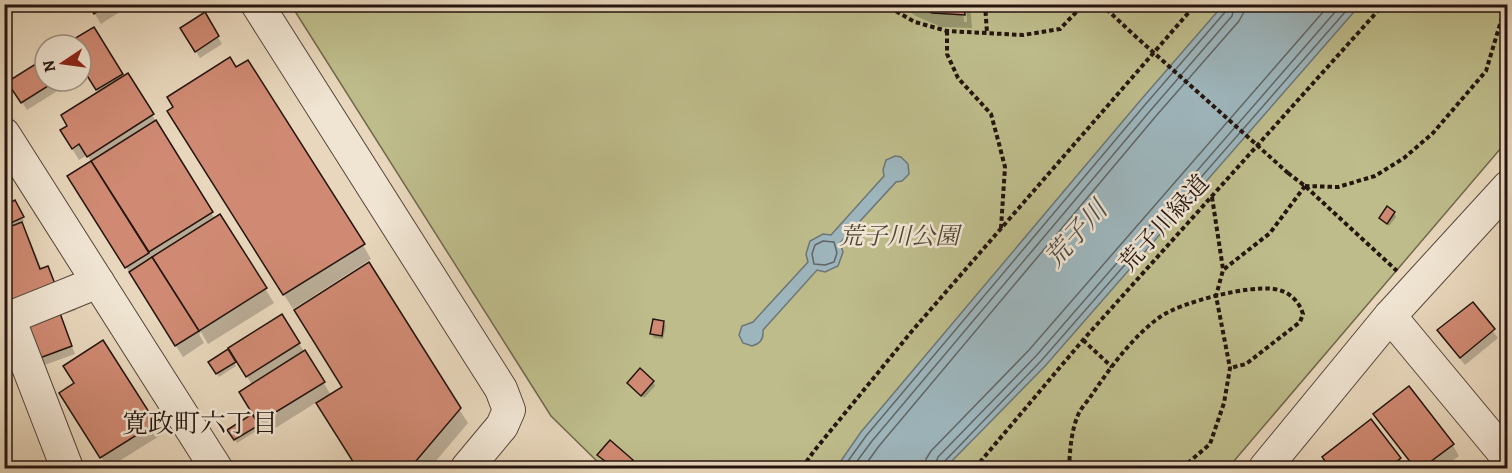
<svg xmlns="http://www.w3.org/2000/svg" width="1512" height="473" viewBox="0 0 1512 473" font-family="Alegreya,'Noto Serif JP',serif">
	<rect width="100%" height="100%" fill="#e8d7bc"/>
	<filter id="stains"><feTurbulence type="fractalNoise" baseFrequency=".00333" numOctaves="4"/><feColorMatrix values="0 0 0 0 .2 0 0 0 0 .09 0 0 0 0 .02 0 0 0 .5 -.17"/></filter>
	<radialGradient id="worn" r=".72"><stop offset=".6" stop-color="#630" stop-opacity="0"/><stop offset="1" stop-color="#630" stop-opacity=".3"/></radialGradient>
	<polygon fill="#bebc8b" stroke="#71684d" stroke-width="1.5" points="291,5 1507,5 1507,141 1228,468 604,468 551,416"/>
	<g fill="#9db6bd" stroke="#6d7677" stroke-width="1.5">
		<polygon points="1224,4 1360,5 1046,365 945,468 836,468 861,432 1139,102"/>
		<path d="M895,156L901,157L908,164L909,174L902,181L896,182L840,243L843,252L838,266L825,272L817,270L763,330C764,339 760,344 752,346L743,343L739,335L742,326L753,322L808,262L806,254L810,241L823,234L831,235L884,176L883,170L886,160Z"/>
	</g>
	<g fill="#0003" fill-rule="evenodd">
		<polygon points="4,4 14,4 4,10"/>
		<polygon points="89,4 132,4 101,24"/>
		<polygon points="898,4 963,4 964,22 967,22 966,4 970,4 972,28 941,27 916,16"/>
		<polygon points="204,14 222,44 200,58 182,28"/>
		<path d="M93,29L123,77L128,75L215,219L220,216L274,303L208,344L201,332L199,334L204,343L183,357L76,188L92,163L87,155L79,160L68,142L69,126L99,93L81,63V45L69,44ZM96,166L102,177L100,178L93,168Z"/>
		<polygon points="45,67 45,81 54,81 59,90 27,110 9,82"/>
		<polygon points="177,126 363,245 371,259 293,309"/>
		<polygon points="15,202 24,221 20,222 29,238 42,270 47,268 62,299 4,321 4,207"/>
		<polygon points="1394,213 1396,217 1389,226 1381,218"/>
		<polygon points="73,304 76,310 65,314 63,311"/>
		<polygon points="1472,304 1498,338 1465,365 1439,331"/>
		<polygon points="56,307 75,354 42,366 38,359"/>
		<polygon points="282,316 331,395 459,409 468,423 430,468 358,468 317,402 266,434 255,417 253,418 259,429 237,443 229,430 254,415 252,385 231,349"/>
		<polygon points="663,323 666,326 663,339 654,338 652,334"/>
		<polygon points="227,351 236,366 219,377 210,362"/>
		<polygon points="653,382 655,386 644,398 629,383"/>
		<polygon points="67,405 154,424 161,435 108,468"/>
		<polygon points="1375,414 1452,444 1459,456 1442,468 1415,468"/>
		<polygon points="1371,421 1406,468 1330,468 1324,458"/>
		<polygon points="599,455 632,461 636,468 611,468 604,463"/>
	</g>
	<g fill="none" stroke-linecap="round" stroke-linejoin="round">
		<g stroke="#606666" stroke-width="1.5">
			<polygon points="823,241 834,242 837,253 834,262 825,265 814,264 812,254 815,245"/>
			<polyline points="843,468 866,436 1144,106 1226,11 1228,4"/>
			<polyline points="852,468 872,441 1150,111 1232,16 1235,4"/>
			<polyline points="863,468 879,446 1156,116 1239,21 1244,12 1244,4"/>
			<polyline points="925,468 926,459 931,451 1029,350 1330,4"/>
			<polyline points="934,468 938,457 1036,356 1342,4"/>
			<polyline points="942,468 944,462 1041,361 1352,4"/>
		</g>
	</g>
	<g fill="#d08a73" stroke="#24150f" stroke-width="1.5">
		<polygon points="88,4 108,4 94,14"/>
		<polygon points="912,4 964,4 965,15 932,13"/>
		<polygon points="205,12 219,36 195,52 180,28"/>
		<polygon points="94,27 123,74 96,90 81,66 81,45 67,43"/>
		<polygon points="230,57 236,67 248,60 365,244 283,295 167,111 173,107 167,97"/>
		<polygon points="42,60 45,65 45,81 56,81 21,103 7,82"/>
		<polygon points="128,73 154,114 87,157 79,144 72,149 60,130 67,126 61,115"/>
		<polygon points="156,120 213,212 149,252 91,161"/>
		<polygon points="91,161 149,253 125,268 67,176"/>
		<polygon points="15,200 24,217 4,226 4,206"/>
		<polygon points="1387,206 1395,212 1387,224 1379,218"/>
		<polygon points="220,214 267,288 199,331 152,257"/>
		<polygon points="22,222 40,269 48,266 55,284 4,304 4,229"/>
		<polygon points="152,257 199,331 175,346 129,272"/>
		<polygon points="369,262 461,408 410,468 357,468 316,403 342,387 294,310"/>
		<polygon points="1473,302 1495,329 1460,358 1437,330"/>
		<polygon points="57,305 72,346 37,359 22,318"/>
		<polygon points="282,314 300,343 246,377 228,348"/>
		<polygon points="653,319 664,321 662,336 650,334"/>
		<polygon points="103,340 156,423 100,458 59,393 74,383 63,366"/>
		<polygon points="228,349 236,362 216,374 208,362"/>
		<polygon points="305,350 325,382 258,423 239,392"/>
		<polygon points="640,368 654,381 641,396 627,383"/>
		<polygon points="1409,386 1454,444 1422,468 1415,468 1373,414"/>
		<polygon points="252,414 259,425 234,440 227,430"/>
		<polygon points="1371,419 1401,458 1388,468 1330,468 1322,457"/>
		<polygon points="610,440 633,460 626,468 614,468 597,455"/>
	</g>
	<g fill="none" stroke-linecap="round" stroke-linejoin="round">
		<g stroke="#55463a" stroke-width="34">
			<g id="minor">
				<polyline points="257,4 501,389 509,410 502,426 467,468"/>
				<polyline points="4,134 216,468"/>
				<polyline points="1390,316 1508,458"/>
				<polyline points="9,318 67,468"/>
				<polyline points="4,320 98,282"/>
				<polyline points="1265,468 1390,316 1508,187"/>
			</g>
		</g>
		<g stroke="#24150f" stroke-width="4" stroke-dasharray="4.5 3" stroke-linecap="butt">
			<polyline points="883,4 915,22 947,31 1023,35 1060,29 1084,4"/>
			<polyline points="985,4 987,33"/>
			<polyline points="1101,4 1134,35"/>
			<polyline points="947,31 947,54 958,78 991,114 998,140 1005,167 1001,228"/>
			<polyline points="1288,173 1305,186 1397,271"/>
			<polyline points="1305,186 1338,187 1375,176 1404,158 1433,133 1486,71 1506,4"/>
			<polyline points="1212,197 1223,269"/>
			<polyline points="1083,340 1112,367"/>
			<polyline points="802,468 814,451 912,331 1196,4"/>
			<polyline points="975,468 1083,340 1384,4"/>
			<path d="M1069,468C1070,450 1071,432 1078,415C1081,408 1087,402 1091,396C1110,368 1132,337 1160,317C1181,302 1249,285 1274,289C1289,291 1299,301 1303,314L1300,322L1246,364L1230,368"/>
			<polyline points="1182,468 1210,444 1224,403 1230,368 1216,296 1223,270 1270,233 1305,186"/>
		</g>
		<use href="#minor" stroke="#f0e5d3" stroke-width="32"/>
		<polyline stroke="#24150f" stroke-width="4" stroke-dasharray="4.5 3" stroke-linecap="butt" points="1134,35 1288,173"/>
	</g>
	<g text-anchor="middle" dominant-baseline="central" stroke-width="5" stroke-linejoin="round" paint-order="stroke">
		<g font-size="24" fill="#24150f" stroke="#f0e5d3">
			<text transform="translate(1164 223) rotate(-48)">荒子川緑道</text>
		</g>
		<g font-size="24" font-style="italic" fill="#524734" stroke="#f0e5d3">
			<text x="899" y="236">荒子川公園</text>
		</g>
		<g font-size="26" font-style="italic" fill="#4e4d4c" stroke="#f0e5d3">
			<text transform="translate(1076 234) rotate(-48)">荒子川</text>
		</g>
		<g font-size="26" fill="#24150f" stroke="#f0e5d3">
			<text x="200" y="423">寛政町六丁目</text>
		</g>
	</g>
	<rect width="1512" height="473" fill="none" stroke="#e8d7bc" stroke-width="24"/>
	<rect x="6" y="6" width="1500" height="461" fill="none" stroke="#24150f" stroke-width="3"/>
	<rect x="12" y="12" width="1488" height="449" fill="none" stroke="#24150f" stroke-width="1.5"/>
	<g transform="translate(63 63) rotate(257)"><circle r="28" fill="#f0e5d3" stroke="#9e9285" stroke-width="1.5"/>
	<path d="M0-4.5L10 22L0 15L-10 22Z" fill="#8f2418"/>
	<text y="-9" font-size="16" font-weight="bold" text-anchor="middle" fill="#24150f">N</text>
	</g>
	<rect width="100%" height="100%" filter="url(#stains)"/>
	<rect width="100%" height="100%" fill="url(#worn)"/>
</svg>
